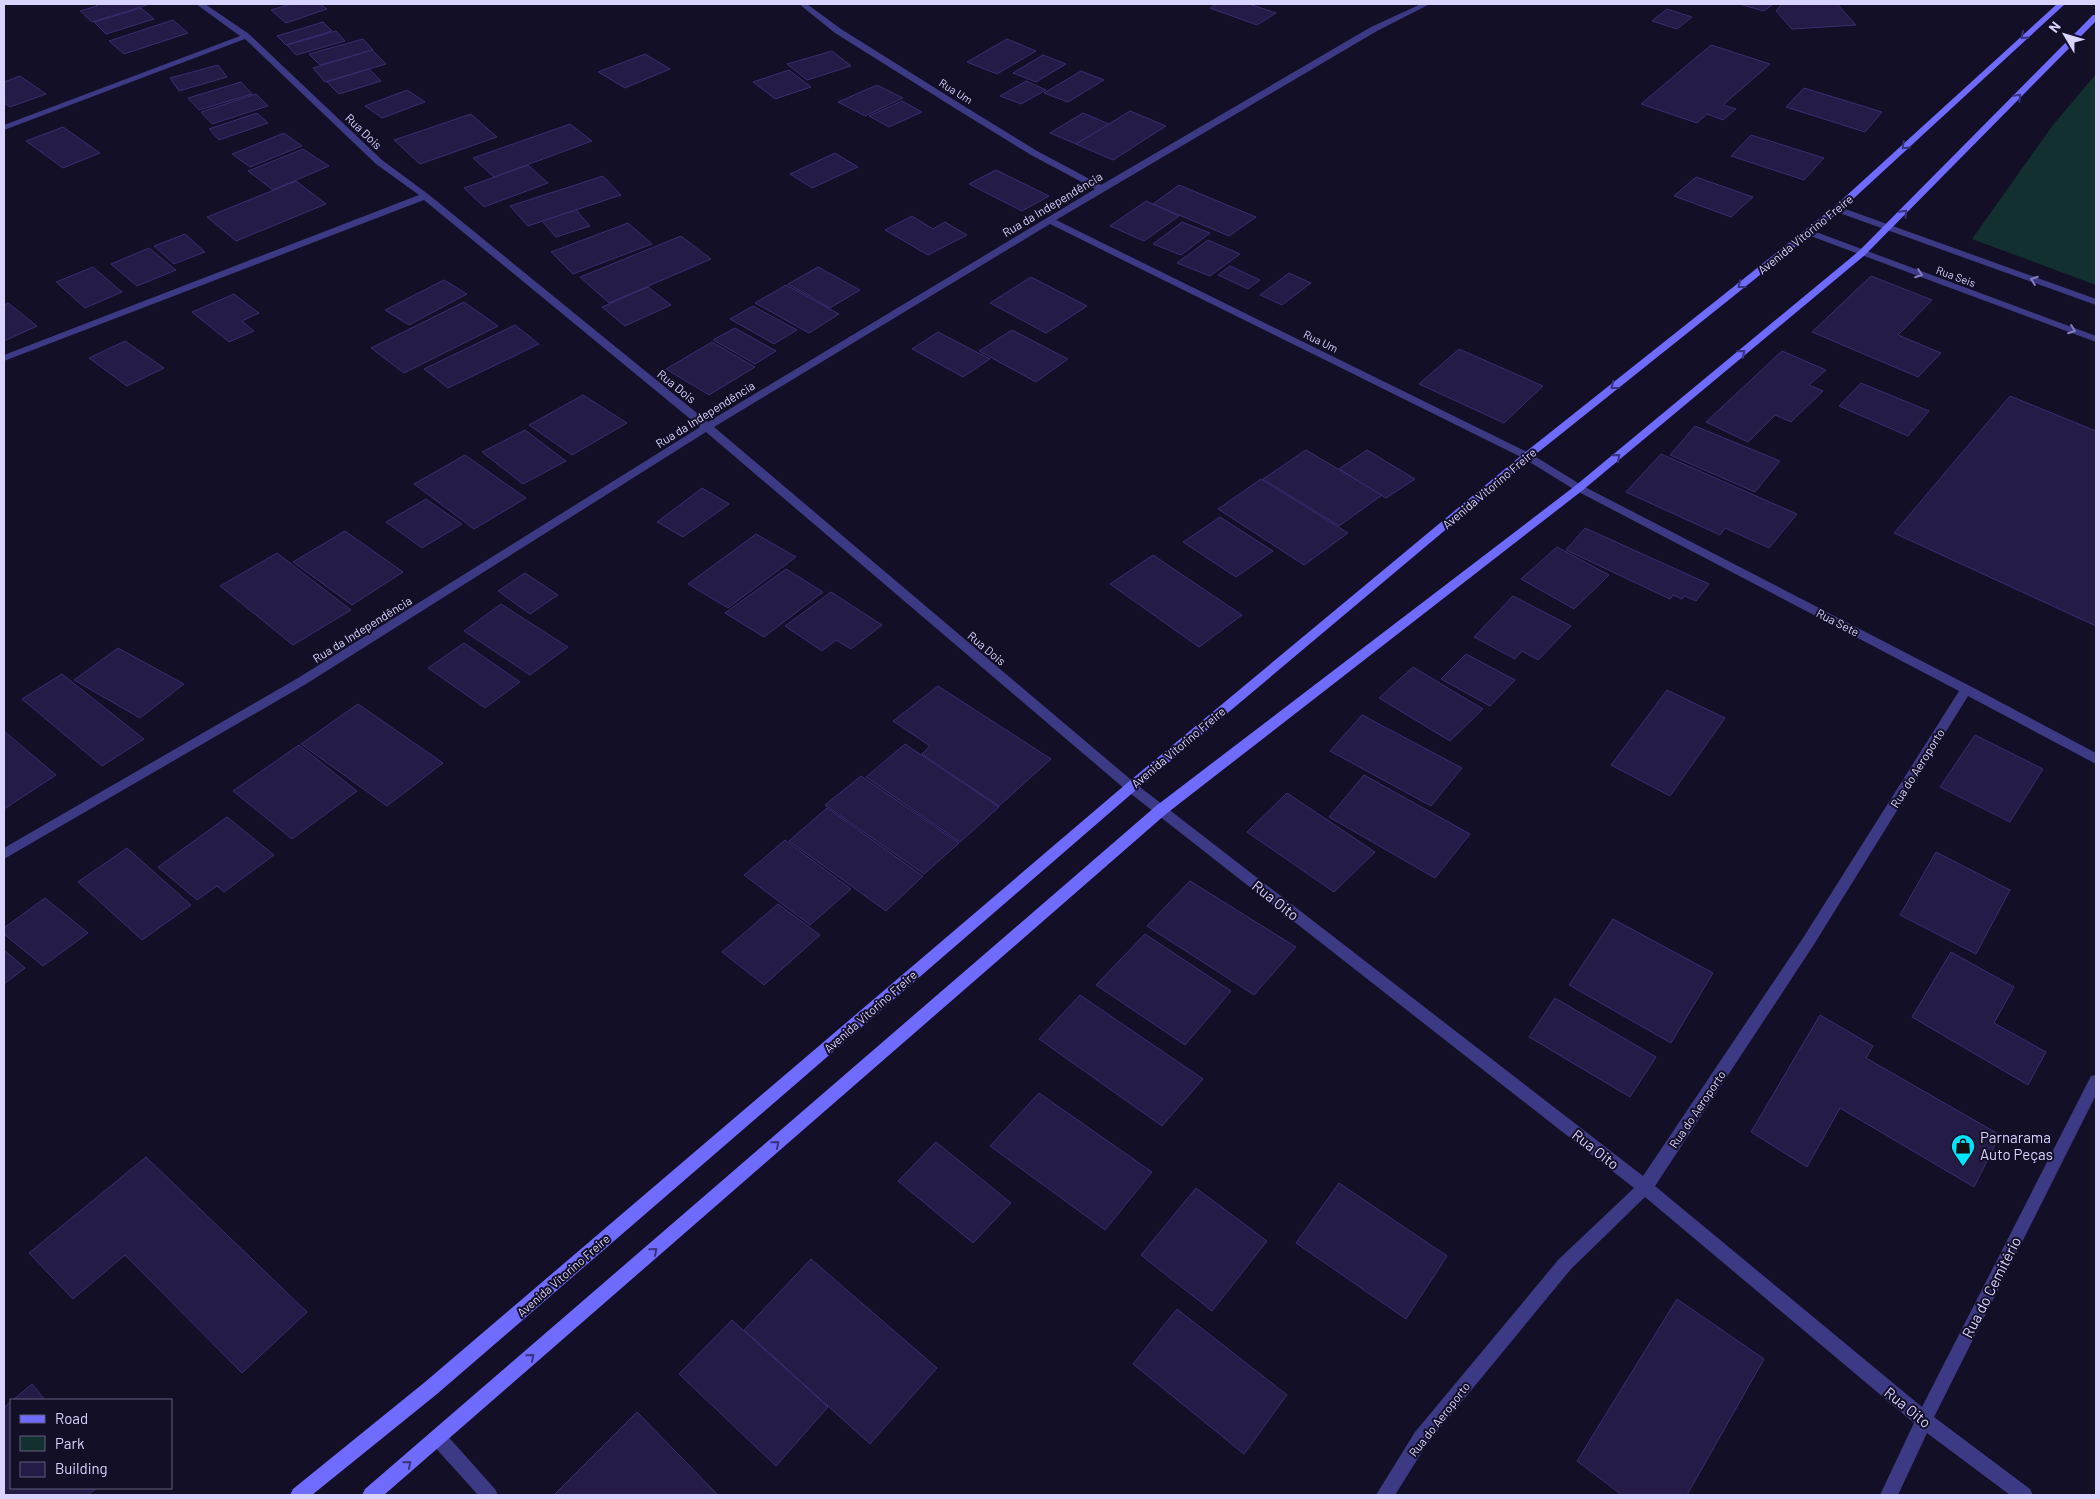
<svg xmlns="http://www.w3.org/2000/svg" width="2100" height="1499" viewBox="0 0 2100 1499" font-family="Barlow,sans-serif">
	<rect width="100%" height="100%" fill="#130f26"/>
	<polygon fill="#12302f" points="2096,74 2096,285 1972,239 2053,125"/>
	<g fill="#241b47" stroke="#3b2d73">
		<polygon points="95,4 145,4 147,5 92,22 80,11 97,6"/>
		<polygon points="291,4 320,4 327,9 286,23 271,10"/>
		<polygon points="1217,4 1249,4 1276,13 1257,25 1210,8"/>
		<polygon points="1739,4 1773,4 1764,11"/>
		<polygon points="1782,4 1837,4 1856,25 1792,29 1776,11"/>
		<polygon points="141,8 154,19 106,34 94,22"/>
		<polygon points="1667,9 1692,17 1677,29 1652,21"/>
		<polygon points="173,20 188,33 124,54 109,41"/>
		<polygon points="323,22 332,31 286,45 277,36"/>
		<polygon points="336,31 345,41 296,55 287,45"/>
		<polygon points="363,39 373,50 320,65 309,54"/>
		<polygon points="1007,39 1036,51 997,74 967,62"/>
		<polygon points="1711,45 1770,64 1723,105 1736,109 1723,120 1707,114 1697,123 1641,104"/>
		<polygon points="372,50 386,64 325,82 313,68"/>
		<polygon points="832,51 851,66 807,80 787,64"/>
		<polygon points="645,54 670,69 625,88 598,72"/>
		<polygon points="1043,55 1066,64 1036,82 1013,73"/>
		<polygon points="218,65 227,77 179,91 170,78"/>
		<polygon points="369,69 381,81 339,94 327,82"/>
		<polygon points="789,70 811,87 775,99 753,82"/>
		<polygon points="1081,71 1104,80 1068,102 1044,93"/>
		<polygon points="20,76 46,94 10,107 4,103 4,82"/>
		<polygon points="1026,81 1046,90 1021,104 1000,96"/>
		<polygon points="241,82 252,94 199,110 188,98"/>
		<polygon points="877,85 903,98 865,116 838,102"/>
		<polygon points="1804,88 1882,112 1865,132 1786,107"/>
		<polygon points="407,90 425,102 382,118 365,106"/>
		<polygon points="256,94 268,106 212,124 201,112"/>
		<polygon points="902,101 922,112 889,127 869,116"/>
		<polygon points="1130,111 1166,126 1113,160 1076,144"/>
		<polygon points="257,113 268,123 219,140 209,129"/>
		<polygon points="1083,113 1109,124 1076,144 1050,133"/>
		<polygon points="471,114 497,137 420,164 394,140"/>
		<polygon points="570,124 592,141 494,177 473,158"/>
		<polygon points="63,127 100,153 63,168 26,141"/>
		<polygon points="284,133 302,146 250,167 232,154"/>
		<polygon points="1751,135 1824,158 1804,180 1731,156"/>
		<polygon points="303,149 329,166 273,190 248,171"/>
		<polygon points="835,153 858,167 812,188 790,174"/>
		<polygon points="528,165 548,183 484,207 464,188"/>
		<polygon points="996,170 1049,196 1022,211 969,184"/>
		<polygon points="603,176 621,195 528,226 510,206"/>
		<polygon points="1696,177 1753,197 1731,217 1674,196"/>
		<polygon points="296,181 326,204 236,241 207,217"/>
		<polygon points="1179,185 1256,217 1229,236 1153,204"/>
		<polygon points="1146,201 1179,216 1144,241 1110,226"/>
		<polygon points="576,210 590,226 556,237 542,221"/>
		<polygon points="912,216 933,229 945,222 967,235 928,255 885,230"/>
		<polygon points="1182,222 1210,233 1181,255 1153,244"/>
		<polygon points="628,223 652,244 573,274 551,252"/>
		<polygon points="185,234 205,252 174,264 154,246"/>
		<polygon points="681,236 711,259 609,303 580,277"/>
		<polygon points="1208,240 1240,254 1210,276 1177,263"/>
		<polygon points="149,248 176,270 137,286 111,264"/>
		<polygon points="1230,266 1260,280 1248,289 1218,275"/>
		<polygon points="93,267 122,292 85,308 56,282"/>
		<polygon points="818,267 860,290 830,308 788,284"/>
		<polygon points="1289,273 1311,283 1282,305 1260,295"/>
		<polygon points="1871,276 1932,300 1898,335 1941,353 1918,377 1812,332"/>
		<polygon points="1031,277 1087,306 1046,333 990,303"/>
		<polygon points="444,280 467,294 409,325 385,310"/>
		<polygon points="786,285 839,314 809,333 755,303"/>
		<polygon points="648,287 671,305 625,326 602,307"/>
		<polygon points="234,294 259,313 242,321 254,331 229,342 192,312"/>
		<polygon points="464,302 498,326 404,373 371,348"/>
		<polygon points="8,303 37,326 4,341 4,305"/>
		<polygon points="753,306 797,330 774,344 730,319"/>
		<polygon points="515,325 539,344 448,388 424,369"/>
		<polygon points="735,328 776,351 755,364 713,340"/>
		<polygon points="1012,330 1068,359 1036,382 979,351"/>
		<polygon points="938,332 990,359 963,377 912,349"/>
		<polygon points="125,341 164,368 127,386 89,358"/>
		<polygon points="712,342 755,367 709,395 666,369"/>
		<polygon points="1459,349 1543,386 1504,423 1419,384"/>
		<polygon points="1782,351 1826,370 1809,385 1823,391 1791,422 1775,415 1748,442 1706,422"/>
		<polygon points="1861,383 1929,411 1908,436 1839,406"/>
		<polygon points="583,395 627,423 572,455 529,425"/>
		<polygon points="2010,396 2096,431 2096,626 1894,533"/>
		<polygon points="1695,426 1780,461 1755,492 1670,455"/>
		<polygon points="525,430 566,461 523,484 482,452"/>
		<polygon points="1306,450 1382,495 1339,526 1263,479"/>
		<polygon points="1367,450 1415,479 1386,498 1339,469"/>
		<polygon points="1661,454 1797,514 1769,548 1725,528 1720,535 1626,492"/>
		<polygon points="465,455 526,498 474,529 414,484"/>
		<polygon points="1261,479 1348,533 1304,565 1218,509"/>
		<polygon points="702,488 729,504 683,537 657,522"/>
		<polygon points="426,499 462,524 422,548 386,522"/>
		<polygon points="1220,517 1273,551 1236,577 1183,542"/>
		<polygon points="1585,528 1709,584 1696,601 1685,596 1682,599 1673,595 1670,599 1566,550"/>
		<polygon points="345,531 403,572 352,605 293,562"/>
		<polygon points="756,534 796,557 728,608 688,584"/>
		<polygon points="1557,547 1609,575 1574,609 1521,579"/>
		<polygon points="277,553 351,610 293,645 220,586"/>
		<polygon points="1153,555 1242,615 1199,647 1110,584"/>
		<polygon points="786,569 823,592 764,637 725,613"/>
		<polygon points="525,573 558,595 530,614 498,591"/>
		<polygon points="831,592 882,625 851,649 836,640 822,651 785,626"/>
		<polygon points="1513,596 1571,626 1538,660 1522,651 1515,659 1474,637"/>
		<polygon points="501,604 568,647 530,675 464,631"/>
		<polygon points="464,643 520,682 485,708 428,668"/>
		<polygon points="118,648 184,684 140,718 74,680"/>
		<polygon points="1466,654 1515,680 1490,706 1441,679"/>
		<polygon points="1413,667 1483,709 1450,741 1379,698"/>
		<polygon points="62,674 144,739 102,766 22,699"/>
		<polygon points="938,686 1051,759 999,806 922,754 930,746 893,721"/>
		<polygon points="1667,690 1725,718 1670,796 1611,765"/>
		<polygon points="358,704 443,763 387,806 301,744"/>
		<polygon points="1362,715 1462,768 1431,806 1330,751"/>
		<polygon points="4,731 56,775 4,809"/>
		<polygon points="1975,735 2043,769 2010,822 1940,787"/>
		<polygon points="905,744 999,807 960,842 866,777"/>
		<polygon points="299,745 357,791 292,839 233,791"/>
		<polygon points="1364,775 1470,834 1435,878 1329,817"/>
		<polygon points="861,776 959,843 924,874 825,805"/>
		<polygon points="1287,793 1375,852 1334,892 1247,832"/>
		<polygon points="827,808 923,876 886,911 789,841"/>
		<polygon points="227,817 274,855 224,892 217,886 197,900 158,867"/>
		<polygon points="785,840 851,889 810,925 744,875"/>
		<polygon points="127,848 191,905 142,940 78,882"/>
		<polygon points="1936,852 2010,890 1976,954 1900,915"/>
		<polygon points="1190,881 1296,947 1254,995 1147,926"/>
		<polygon points="45,898 88,933 43,966 4,934 4,928"/>
		<polygon points="778,904 820,935 764,985 722,952"/>
		<polygon points="1613,919 1713,973 1671,1043 1569,985"/>
		<polygon points="1145,934 1231,991 1185,1045 1096,985"/>
		<polygon points="4,950 25,968 4,984"/>
		<polygon points="1951,952 2014,987 1994,1023 2046,1052 2028,1085 1912,1017"/>
		<polygon points="1080,995 1203,1079 1162,1126 1039,1039"/>
		<polygon points="1555,998 1656,1057 1630,1097 1529,1037"/>
		<polygon points="1820,1015 1873,1046 1866,1058 2000,1135 1974,1187 1840,1108 1807,1167 1751,1132"/>
		<polygon points="1039,1093 1152,1172 1105,1230 990,1146"/>
		<polygon points="936,1142 1011,1203 973,1243 898,1181"/>
		<polygon points="146,1157 307,1312 242,1373 125,1255 73,1299 29,1253"/>
		<polygon points="1339,1183 1447,1256 1406,1319 1296,1243"/>
		<polygon points="1196,1188 1267,1241 1212,1311 1141,1255"/>
		<polygon points="811,1259 937,1368 870,1444 744,1330"/>
		<polygon points="1677,1299 1764,1359 1687,1495 1622,1495 1577,1461"/>
		<polygon points="1177,1309 1287,1395 1244,1454 1133,1364"/>
		<polygon points="732,1320 828,1407 776,1466 679,1374"/>
		<polygon points="32,1384 45,1400 13,1400"/>
		<polygon points="11,1401 11,1488 97,1488 88,1495 4,1495 4,1408"/>
		<polygon points="637,1412 718,1495 554,1495"/>
	</g>
	<g fill="none" stroke-linecap="round" stroke-linejoin="round">
		<g fill="#3d3a85" fill-rule="evenodd">
			<path d="M196,4H205L249,34L382,160L428,194L708,422L1095,189L1031,155L953,107L835,33L799,4H807L841,29L959,103L1037,151L1101,185L1371,27L1421,4H1430L1377,31L1056,220L1531,454L1583,486L1970,686L2096,753V764L1968,696L1813,946L1655,1186L1922,1407L2091,1076L2096,1075V1095L1934,1417L2030,1489L2033,1495H2010L1927,1433L1898,1495H1880L1914,1423L1645,1197L1571,1269L1427,1444L1395,1495H1376L1415,1432L1559,1259L1634,1188L1126,790L706,432L306,684L4,859V848L298,678L700,427L424,200L4,361V355L419,195L376,164L245,39L4,130V125L240,36ZM1050,224L1523,458L1575,490L1959,691L1803,938L1643,1176L1136,784L714,427Z"/>
			<polygon points="1837,206 2096,299 2096,305 1834,211 1833,209"/>
			<polygon points="1808,229 2096,336 2096,342 1805,234 1805,230"/>
			<polygon points="438,1429 444,1432 495,1489 498,1495 478,1495 432,1444 429,1438 432,1432"/>
		</g>
		<g fill="#6f6bff" fill-rule="evenodd">
			<polygon points="2057,4 2065,4 1840,211 1531,458 1136,790 437,1394 312,1495 290,1495 293,1489 425,1382 1126,784 1523,454 1834,207"/>
			<polygon points="2093,15 2096,15 2096,21 1865,255 1583,490 1166,814 384,1495 362,1495 365,1489 1156,806 1575,486 1859,251"/>
		</g>
	</g>
	<defs><path id="oneway-chevron" d="M-2-3.5L2.5 0L-2 3.5" fill="none" stroke-width="1.6" stroke-linecap="round" stroke-linejoin="round" transform="scale(1.25)"/></defs>
	<g stroke="#38347d">
		<use href="#oneway-chevron" transform="translate(2024 36) rotate(138)"/>
		<use href="#oneway-chevron" transform="translate(2018 97) rotate(-46)"/>
		<use href="#oneway-chevron" transform="translate(1905 146) rotate(137)"/>
		<use href="#oneway-chevron" transform="translate(1904 213) rotate(-46)"/>
		<use href="#oneway-chevron" transform="translate(1741 285) rotate(142)"/>
		<use href="#oneway-chevron" transform="translate(1742 353) rotate(-40)"/>
		<use href="#oneway-chevron" transform="translate(1614 386) rotate(142)"/>
		<use href="#oneway-chevron" transform="translate(1617 457) rotate(-40)"/>
		<use href="#oneway-chevron" transform="translate(776 1144) rotate(-41)"/>
		<use href="#oneway-chevron" transform="translate(654 1251) rotate(-41)"/>
		<use href="#oneway-chevron" transform="translate(531 1357) rotate(-41)"/>
		<use href="#oneway-chevron" transform="translate(408 1464) rotate(-40)"/>
	</g>
	<g stroke="#837fbc">
		<use href="#oneway-chevron" transform="translate(1919 274) rotate(20)"/>
		<use href="#oneway-chevron" transform="translate(2034 280) rotate(-160)"/>
		<use href="#oneway-chevron" transform="translate(2072 330) rotate(20)"/>
	</g>
	<defs>
		<g id="shop-pin" transform="scale(1.25)"><path d="M0 17L-7.5 6A9.5 9.5 0 1 1 7.5 6Z" fill="#00e5ff" stroke="#130f26"/><path d="M-5-2.5h2.3a2.7 3.5 0 0 1 5.4 0H5L5.5 6h-11ZM-1.5-2.5h3a1.5 2.3 0 0 0-3 0Z" fill="#111"/></g>
	</defs>
	<g fill-rule="evenodd">
		<use href="#shop-pin" x="1963" y="1146"/>
	</g>
	<g text-anchor="middle" dominant-baseline="central" stroke-width="4" stroke-linejoin="round" paint-order="stroke">
		<g font-size="11" fill="#d9d4ff" stroke="#130f26">
			<text transform="translate(956 91) rotate(32)">Rua Um</text>
			<text transform="translate(1956 276) rotate(20)">Rua Seis</text>
			<text transform="translate(1321 341) rotate(26)">Rua Um</text>
		</g>
		<g font-size="12" fill="#d9d4ff" stroke="#130f26">
			<text transform="translate(364 131) rotate(44)">Rua Dois</text>
			<text transform="translate(1052 204) rotate(-31)">Rua da Independência</text>
			<text transform="translate(1805 234) rotate(-39)">Avenida Vitorino Freire</text>
			<text transform="translate(677 386) rotate(39)">Rua Dois</text>
			<text transform="translate(705 414) rotate(-32)">Rua da Independência</text>
			<text transform="translate(1489 488) rotate(-40)">Avenida Vitorino Freire</text>
			<text transform="translate(1838 622) rotate(27)">Rua Sete</text>
			<text transform="translate(362 629) rotate(-32)">Rua da Independência</text>
			<text transform="translate(987 648) rotate(40)">Rua Dois</text>
			<text transform="translate(1178 747) rotate(-40)">Avenida Vitorino Freire</text>
			<text transform="translate(1917 768) rotate(-58)">Rua do Aeroporto</text>
			<text transform="translate(870 1011) rotate(-41)">Avenida Vitorino Freire</text>
			<text transform="translate(1697 1109) rotate(-56)">Rua do Aeroporto</text>
			<text transform="translate(563 1275) rotate(-41)">Avenida Vitorino Freire</text>
			<text transform="translate(1439 1419) rotate(-52)">Rua do Aeroporto</text>
		</g>
		<g font-size="15" fill="#d9d4ff" stroke="#130f26">
			<text transform="translate(1276 900) rotate(38)">Rua Oito</text>
			<text transform="translate(1596 1149) rotate(38)">Rua Oito</text>
			<text transform="translate(1991 1287) rotate(-63)">Rua do Cemitério</text>
			<text transform="translate(1908 1407) rotate(39)">Rua Oito</text>
		</g>
		<g font-size="15" fill="#d9d4ff" stroke="#130f26" text-anchor="start">
			<text x="1980" y="1137">Parnarama<tspan x="1980" dy="17">Auto Peças</tspan></text>
		</g>
	</g>
	<rect width="2100" height="1499" fill="none" stroke="#d9d4ff" stroke-width="10"/>
	<rect x="10" y="1399" width="162" height="90" fill="#130f26" stroke="#625e7d"/>
	<rect x="20" y="1415" width="25" height="8" fill="#6f6bff" stroke="#625e7d"/>
	<text x="55" y="1424" font-size="15" fill="#d9d4ff">Road</text>
	<rect x="20" y="1436" width="25" height="15" fill="#12302f" stroke="#625e7d"/>
	<text x="55" y="1449" font-size="15" fill="#d9d4ff">Park</text>
	<rect x="20" y="1462" width="25" height="15" fill="#241b47" stroke="#625e7d"/>
	<text x="55" y="1474" font-size="15" fill="#d9d4ff">Building</text>
	<g transform="translate(2065 35) rotate(308)" stroke="#130f26" stroke-width="4" paint-order="stroke">
	<path d="M0-4L9 19L0 12L-9 19Z" fill="#d9d4ff"/>
	<text y="-8" font-size="14" font-weight="bold" text-anchor="middle" fill="#d9d4ff">N</text>
	</g>
</svg>
